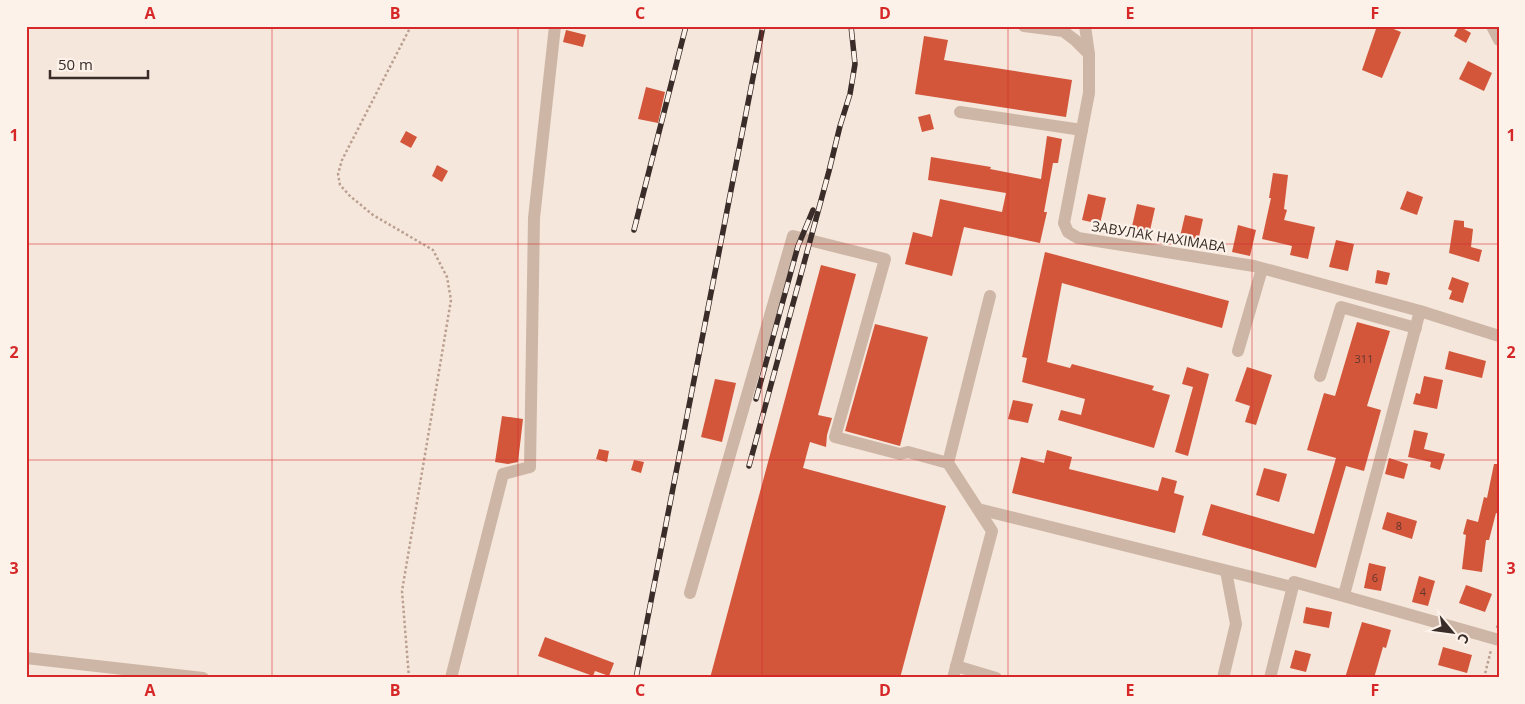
<svg xmlns="http://www.w3.org/2000/svg" width="1525" height="704" viewBox="0 0 1525 704" font-family="'Open Sans',sans-serif">
	<rect width="100%" height="100%" fill="#f5e7dc"/>
	<g fill="#d3563b">
		<polygon points="1377,26 1386,26 1401,32 1382,78 1362,70"/>
		<polygon points="1459,26 1471,33 1466,43 1454,36"/>
		<polygon points="566,30 586,35 583,47 563,42"/>
		<polygon points="924,36 948,40 944,60 1072,80 1066,117 915,94"/>
		<polygon points="1468,61 1492,73 1484,91 1459,79"/>
		<polygon points="646,87 665,92 658,123 638,119"/>
		<polygon points="930,114 934,129 922,132 918,117"/>
		<polygon points="406,131 417,137 411,148 400,142"/>
		<polygon points="1047,136 1062,139 1058,163 1053,163 1044,212 1047,212 1040,243 964,227 952,276 905,264 913,232 932,237 940,199 1002,212 1006,193 928,180 931,157 991,167 990,169 1041,179"/>
		<polygon points="437,165 448,171 442,182 432,176"/>
		<polygon points="1273,173 1288,175 1284,209 1287,210 1284,220 1315,227 1308,259 1290,255 1292,246 1262,239 1271,198 1269,198"/>
		<polygon points="1407,191 1423,197 1417,215 1400,209"/>
		<polygon points="1088,194 1106,198 1100,224 1082,220"/>
		<polygon points="1137,204 1155,208 1149,235 1131,231"/>
		<polygon points="1185,215 1203,219 1197,246 1179,241"/>
		<polygon points="1454,220 1464,221 1464,227 1473,229 1471,247 1482,250 1479,262 1449,253"/>
		<polygon points="1238,225 1256,230 1250,256 1232,252"/>
		<polygon points="1336,240 1354,244 1348,271 1329,267"/>
		<polygon points="1045,252 1229,301 1222,328 1062,283 1047,362 1070,368 1072,364 1154,386 1152,390 1170,395 1154,448 1058,420 1061,410 1081,415 1085,399 1022,382 1027,358 1022,357"/>
		<polygon points="821,265 856,274 818,415 832,418 827,435 826,447 810,442 803,468 946,506 900,678 710,678"/>
		<polygon points="1377,270 1390,273 1387,285 1375,283"/>
		<polygon points="1452,277 1469,283 1463,303 1449,299 1452,291 1448,289"/>
		<polygon points="1357,322 1390,331 1367,406 1381,410 1364,471 1346,466 1316,568 1202,535 1211,504 1314,534 1336,458 1307,450 1324,393 1335,396"/>
		<polygon points="875,324 928,337 900,446 845,431"/>
		<polygon points="1449,351 1486,361 1482,378 1445,369"/>
		<polygon points="1187,367 1209,374 1188,456 1175,452 1193,387 1182,384"/>
		<polygon points="1247,367 1272,375 1256,425 1245,422 1250,406 1235,401"/>
		<polygon points="1424,376 1443,380 1437,409 1413,404 1416,393 1420,394"/>
		<polygon points="715,379 736,383 722,442 701,437"/>
		<polygon points="1013,400 1033,404 1028,423 1008,419"/>
		<polygon points="502,416 523,419 518,462 508,464 495,462"/>
		<polygon points="1414,430 1428,433 1424,449 1445,454 1440,470 1430,467 1431,462 1408,457"/>
		<polygon points="599,449 609,451 607,462 596,459"/>
		<polygon points="1047,450 1072,457 1069,469 1158,491 1162,477 1177,481 1174,493 1184,496 1175,533 1012,493 1021,457 1044,463"/>
		<polygon points="1389,458 1408,464 1404,479 1385,474"/>
		<polygon points="634,460 644,462 641,473 631,470"/>
		<polygon points="1494,464 1499,464 1499,514 1496,513 1489,540 1486,540 1482,572 1462,569 1466,535 1463,534 1467,519 1478,522 1484,497 1487,498"/>
		<polygon points="1264,468 1287,474 1279,502 1256,495"/>
		<polygon points="1387,512 1417,521 1412,539 1382,529"/>
		<polygon points="1369,563 1386,567 1381,591 1364,588"/>
		<polygon points="1419,576 1435,581 1428,606 1412,602"/>
		<polygon points="1466,585 1492,594 1485,612 1459,603"/>
		<polygon points="1306,607 1332,612 1329,628 1303,623"/>
		<polygon points="1362,622 1391,630 1386,648 1383,647 1374,678 1345,678"/>
		<polygon points="545,637 614,663 609,676 595,671 593,676 538,656"/>
		<polygon points="1443,647 1472,655 1467,673 1438,665"/>
		<polygon points="1295,650 1311,654 1306,672 1290,668"/>
	</g>
	<g fill="none" stroke-linecap="round" stroke-linejoin="round">
		<g stroke="#bb9f90" stroke-width="2.5" stroke-dasharray="2.5 2.5" stroke-linecap="butt">
			<polyline points="1497,628 1499,619"/>
			<polyline points="409,678 402,591 451,300 447,277 433,250 373,215 350,196 340,185 338,174 342,160 411,26"/>
			<polyline points="1484,678 1491,650"/>
		</g>
		<g stroke="#ceb6a6" stroke-width="12">
			<polyline points="1024,26 1063,31 1075,40 1089,54"/>
			<polyline points="1085,26 1089,54 1089,93 1064,223 1068,232 1078,238 1254,266 1420,311 1499,336"/>
			<polyline points="1492,26 1499,40"/>
			<polyline points="960,112 1082,130"/>
			<polyline points="1238,351 1262,269"/>
			<polyline points="1320,376 1341,307 1416,328"/>
			<polyline points="978,509 1292,587"/>
			<polyline points="690,593 793,236 885,259 835,437 900,454 908,452 948,463"/>
			<polyline points="1344,595 1420,311"/>
			<polyline points="26,658 203,678"/>
			<polyline points="956,666 996,678"/>
			<polyline points="451,678 503,474 530,467 534,218 555,26"/>
			<polyline points="953,678 992,531 948,463 990,296"/>
			<polyline points="1223,678 1236,624 1226,571"/>
			<polyline points="1270,678 1294,582 1499,640"/>
		</g>
		<g stroke="#3a2c28" stroke-width="5.5">
			<g id="rail">
				<polyline points="634,230 686,26"/>
				<polyline points="756,399 798,246 813,210"/>
				<polyline points="749,466 829,171 840,126 850,94 855,64 851,26"/>
				<polyline points="636,678 763,26"/>
			</g>
		</g>
		<use href="#rail" stroke="#fcf2e9" stroke-width="4" stroke-dasharray="11" stroke-linecap="butt"/>
	</g>
	<path fill="none" stroke="#d62828" stroke-width="1" stroke-opacity="0.55" d="M272,26V678M518,26V678M762,26V678M1008,26V678M1252,26V678M26,244H1499M26,460H1499"/>
	<g text-anchor="middle" dominant-baseline="central" stroke-width="4.5" stroke-linejoin="round" paint-order="stroke">
		<g font-size="11" fill="#60362d">
			<text x="1364" y="358">311</text>
			<text x="1399" y="525">8</text>
			<text x="1375" y="577">6</text>
			<text x="1423" y="591">4</text>
		</g>
		<g font-size="14" fill="#3a2c28" stroke="#fcf2e9">
			<text transform="translate(1159 236) rotate(9)">ЗАВУЛАК НАХІМАВА</text>
		</g>
	</g>
	<rect width="1525" height="704" fill="none" stroke="#fcf2e9" stroke-width="55"/>
	<g transform="translate(1452 632) rotate(119)" stroke="#fcf2e9" stroke-width="4" paint-order="stroke">
	<path d="M0-4L9 19L0 12L-9 19Z" fill="#3a2c28"/>
	<text y="-8" font-size="14" font-weight="bold" text-anchor="middle" fill="#3a2c28">С</text>
	</g>
	<path d="M50 70v8h98v-8" fill="none" stroke="#3a2c28" stroke-width="2.5"/>
	<text x="58" y="70" font-size="15" fill="#3a2c28" stroke="#fcf2e9" stroke-width="4" paint-order="stroke">50 m</text>
	<rect x="28" y="28" width="1470" height="648" fill="none" stroke="#d62828" stroke-width="2"/>
	<g font-size="16" text-anchor="middle" font-weight="bold" fill="#d62828">
		<text x="150" y="19">A</text>
		<text x="395" y="19">B</text>
		<text x="640" y="19">C</text>
		<text x="885" y="19">D</text>
		<text x="1130" y="19">E</text>
		<text x="1375" y="19">F</text>
		<text x="14" y="141">1</text>
		<text x="1511" y="141">1</text>
		<text x="14" y="358">2</text>
		<text x="1511" y="358">2</text>
		<text x="14" y="574">3</text>
		<text x="1511" y="574">3</text>
		<text x="150" y="696">A</text>
		<text x="395" y="696">B</text>
		<text x="640" y="696">C</text>
		<text x="885" y="696">D</text>
		<text x="1130" y="696">E</text>
		<text x="1375" y="696">F</text>
	</g>
</svg>
